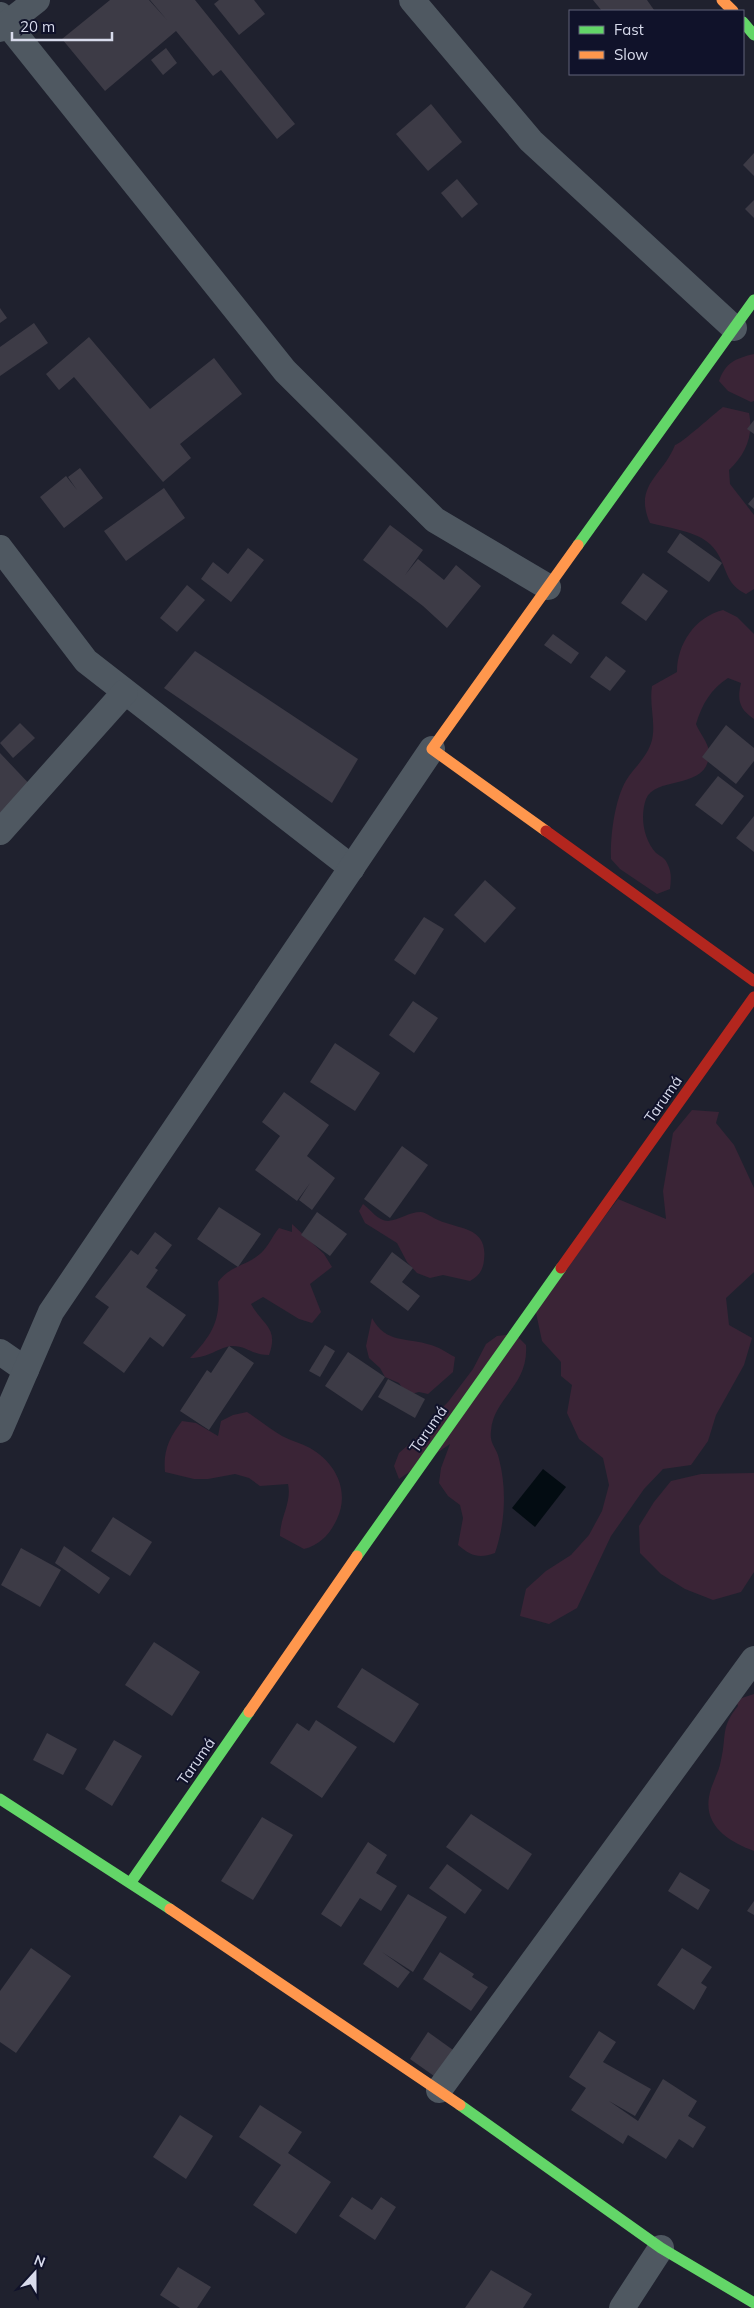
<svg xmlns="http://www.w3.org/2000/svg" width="754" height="2308" viewBox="0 0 754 2308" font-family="Mulish,sans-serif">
	<rect width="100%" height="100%" fill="#1f212e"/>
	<g fill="#3a2436">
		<path d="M754,354V401L751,402L728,391L719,381C725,363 736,358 754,354Z"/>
		<path d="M723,407L749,413C754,436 745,455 729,470L730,484L754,515V589L746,594C725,584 728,569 716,551C703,531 671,529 650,523C633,485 663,476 675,445C681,444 715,413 723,407Z"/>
		<path d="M723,610L737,617L754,634V719C739,709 737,700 741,683L728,678C711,689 702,704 696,724C699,732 709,744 709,752C710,791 656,775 646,799C640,816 643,839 656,853C660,856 665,858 667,863C672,872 671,880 670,889L657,894L620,869L611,859C610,836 615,795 629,776C638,764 648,755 652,740C656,722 649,705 652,686L677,672C677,644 695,617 723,610Z"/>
		<polygon points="692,1110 719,1112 716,1123 734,1145 754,1188 754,1272 726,1298 729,1325 752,1338 744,1365 716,1415 708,1441 691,1465 663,1469 644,1489 611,1536 577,1608 549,1624 520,1616 526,1589 546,1571 571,1555 589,1535 602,1511 609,1485 603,1458 579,1439 567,1413 572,1385 561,1376 561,1362 542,1341 535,1308 618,1199 666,1219 663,1191 673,1133"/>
		<path d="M363,1204C370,1209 378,1221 388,1221C399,1220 409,1212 421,1212C428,1213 432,1218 438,1220C461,1230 488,1227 484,1260C483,1270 479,1276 470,1281L443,1275L430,1278L417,1273L407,1262L397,1243L365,1223L359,1211Z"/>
		<path d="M292,1224L324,1254L332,1267L310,1284L321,1312L312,1323L299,1319L263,1297L251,1304C263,1326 279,1327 269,1355C251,1355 248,1346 232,1346C219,1347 209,1358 190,1358C215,1332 221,1318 218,1282C230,1265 249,1266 263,1251C269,1245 273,1235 279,1228L292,1232Z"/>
		<path d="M372,1318C386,1344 406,1337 431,1345C439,1347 447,1353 455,1357L453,1372L428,1394L419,1392L407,1395L399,1383L385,1377L380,1368L369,1358L366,1346Z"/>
		<path d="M515,1334L526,1345C529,1386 493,1398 491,1431C489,1444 497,1448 499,1459C507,1489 505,1524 495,1553C479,1559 471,1556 458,1545L463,1518L460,1505L448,1496L439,1483L441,1468L450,1444L399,1479L394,1466L399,1453L431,1425L438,1412L448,1402L473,1369L486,1344L497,1336Z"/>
		<path d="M247,1412C259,1420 270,1429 282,1436C291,1441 301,1443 310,1448C336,1463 350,1491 337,1519C330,1534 320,1545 304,1549L280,1536C280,1517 292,1503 288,1484L260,1486L249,1478L235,1474L208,1479H194L165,1472C163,1451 169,1438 182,1421L196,1423L218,1436L221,1421L233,1415Z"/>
		<polygon points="754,1473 754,1572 741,1592 713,1600 685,1589 661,1574 640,1553 639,1526 654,1502 671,1481 701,1474"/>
		<path d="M754,1694V1851C730,1842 704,1827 709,1797C711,1784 719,1773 721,1760C727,1735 720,1728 738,1706L736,1700Z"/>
	</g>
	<polygon fill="#030c12" points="543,1469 566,1487 535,1527 512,1508"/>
	<g fill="#3d3b46">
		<polygon points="110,0 149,0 167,20 150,0 195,0 295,124 277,139 221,70 213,76 176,31 105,91 62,39"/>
		<polygon points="219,0 254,0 265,14 239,35 214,4"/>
		<polygon points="593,0 647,0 654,10 602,11"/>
		<polygon points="166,48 177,63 163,75 151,60"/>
		<polygon points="431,104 462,142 428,171 396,134"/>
		<polygon points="754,153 754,176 743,165"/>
		<polygon points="457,179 478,204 462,218 441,193"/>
		<polygon points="754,200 754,218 745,209"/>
		<polygon points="0,308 7,318 0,323"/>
		<polygon points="34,323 48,343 0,376 0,347"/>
		<polygon points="89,337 150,409 214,358 242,394 180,444 191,458 163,482 74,377 59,390 46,374"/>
		<polygon points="754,420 754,434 747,429"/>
		<polygon points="80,468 103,498 64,528 40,497 66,476 77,490 68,477"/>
		<polygon points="164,488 185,518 126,561 104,531"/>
		<polygon points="754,497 754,509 748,504"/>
		<polygon points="390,525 423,550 405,575 418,559 444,580 456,565 481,586 447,628 423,606 363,560"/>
		<polygon points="680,533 722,563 709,582 667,552"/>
		<polygon points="248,548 264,560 231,602 201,579 213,562 228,574"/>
		<polygon points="643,573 668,591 646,621 621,603"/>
		<polygon points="187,585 205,600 177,632 160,618"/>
		<polygon points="553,634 579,653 571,664 544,645"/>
		<polygon points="195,651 358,759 332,803 164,688"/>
		<polygon points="606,656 626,671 610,691 590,677"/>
		<polygon points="20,723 35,738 13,758 0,743"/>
		<polygon points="726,725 754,748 754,761 736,784 702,757"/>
		<polygon points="0,753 35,790 0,813"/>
		<polygon points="718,776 744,796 722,825 695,805"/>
		<polygon points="754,816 754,852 736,838"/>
		<polygon points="485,880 516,908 485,943 454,915"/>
		<polygon points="424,917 444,929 415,975 394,960"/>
		<polygon points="413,1001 438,1018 414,1053 389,1035"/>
		<polygon points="335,1043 380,1073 355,1111 310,1082"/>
		<polygon points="284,1092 329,1125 307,1156 335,1178 312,1210 299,1200 310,1183 297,1201 255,1170 280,1136 262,1122"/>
		<polygon points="402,1146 428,1165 390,1218 364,1199"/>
		<polygon points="219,1207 261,1234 238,1267 197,1239"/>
		<polygon points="317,1212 347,1234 330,1256 301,1235"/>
		<polygon points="155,1232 172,1245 155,1268 158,1270 146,1287 186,1315 163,1347 150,1337 124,1373 83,1343 109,1307 95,1297 131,1250 138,1255"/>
		<polygon points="392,1252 413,1268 402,1282 420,1296 408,1311 370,1282"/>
		<polygon points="325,1345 335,1351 320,1377 309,1371"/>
		<polygon points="229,1346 254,1363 209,1430 180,1411 207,1370 211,1373"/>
		<polygon points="348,1352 385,1377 362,1411 325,1386"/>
		<polygon points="388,1379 425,1399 415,1418 378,1397"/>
		<polygon points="113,1517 152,1542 130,1576 91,1551"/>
		<polygon points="64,1546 110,1578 99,1594 55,1563"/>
		<polygon points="21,1548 61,1570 40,1607 1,1585"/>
		<polygon points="154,1642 200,1672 172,1716 125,1685"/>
		<polygon points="362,1668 419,1704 394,1743 337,1707"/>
		<polygon points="316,1720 357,1747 322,1798 270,1763 297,1723 309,1731"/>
		<polygon points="47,1733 77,1749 63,1775 33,1760"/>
		<polygon points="114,1740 142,1756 112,1806 85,1789"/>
		<polygon points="471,1814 532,1854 508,1890 446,1847"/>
		<polygon points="262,1817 293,1835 253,1900 221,1881"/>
		<polygon points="368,1842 387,1855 376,1873 397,1886 381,1911 360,1898 341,1927 321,1914"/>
		<polygon points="447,1864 482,1890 465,1914 429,1888"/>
		<polygon points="680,1872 710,1890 698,1910 668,1891"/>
		<polygon points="408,1894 447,1917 413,1972 382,1952 410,1972 398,1988 363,1964"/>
		<polygon points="754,1901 754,1915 747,1911"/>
		<polygon points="31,1948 71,1976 16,2053 0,2042 0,1991"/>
		<polygon points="682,1948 712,1967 701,1983 707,1987 694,2010 657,1985"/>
		<polygon points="440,1952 474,1974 472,1977 488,1987 471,2011 423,1979"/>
		<polygon points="599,2031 616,2042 603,2062 651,2089 635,2116 609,2101 638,2121 663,2079 697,2101 688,2116 706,2127 693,2148 679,2139 666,2159 628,2135 623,2144 571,2110 586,2088 569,2077"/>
		<polygon points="428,2032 453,2050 434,2076 410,2059"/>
		<polygon points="260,2105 302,2132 288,2153 331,2182 296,2234 253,2205 281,2165 239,2137"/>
		<polygon points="180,2115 213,2136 186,2179 153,2157"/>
		<polygon points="352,2197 372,2210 381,2197 396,2207 375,2240 339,2216"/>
		<polygon points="178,2267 211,2287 197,2308 180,2308 160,2295"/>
		<polygon points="491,2270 532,2294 523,2308 465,2308"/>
	</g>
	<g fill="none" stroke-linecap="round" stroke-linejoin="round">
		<g stroke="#4f5861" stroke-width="26">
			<polyline points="412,0 531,141 734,328"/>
			<polyline points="0,15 285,371 435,520 548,587"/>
			<polyline points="0,29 37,0"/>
			<polyline points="0,548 86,661 352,868"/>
			<polyline points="0,832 125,692"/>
			<polyline points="0,1352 26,1370"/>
			<polyline points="0,1430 51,1312 432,749"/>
			<polyline points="439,2090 754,1659"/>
			<polyline points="622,2308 661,2248"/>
		</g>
		<g stroke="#63d668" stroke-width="11">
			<polyline points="743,22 754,35"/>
			<polyline points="578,545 754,300"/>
			<polyline points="357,1556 561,1268"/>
			<polyline points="0,1799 170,1909"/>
			<polyline points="131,1882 249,1712"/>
			<polyline points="460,2105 661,2248 754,2303"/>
		</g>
		<g stroke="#ff974d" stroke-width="11">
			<polyline points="722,0 733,11"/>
			<polyline points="546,831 432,749 578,545"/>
			<polyline points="249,1712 357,1556"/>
			<polyline points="170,1909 460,2105"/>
		</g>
		<g stroke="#b3261e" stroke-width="11">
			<polyline points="546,831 754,981"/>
			<polyline points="561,1268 754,997"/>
		</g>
	</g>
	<g text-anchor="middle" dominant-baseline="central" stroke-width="4" stroke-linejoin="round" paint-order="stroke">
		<g font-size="15" fill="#d8dbec" stroke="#10122a">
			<text transform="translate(663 1099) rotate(-55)">Tarumá</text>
			<text transform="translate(428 1429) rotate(-55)">Tarumá</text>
			<text transform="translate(196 1761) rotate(-55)">Tarumá</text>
		</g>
	</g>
	<rect x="569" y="10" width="175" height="65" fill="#10122a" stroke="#606278"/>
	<rect x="579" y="26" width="25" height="8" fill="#63d668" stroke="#606278"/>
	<text x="614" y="35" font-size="15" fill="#d8dbec">Fast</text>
	<rect x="579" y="51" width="25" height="8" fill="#ff974d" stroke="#606278"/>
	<text x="614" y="60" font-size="15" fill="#d8dbec">Slow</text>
	<g transform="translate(35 2273) rotate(21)" stroke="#10122a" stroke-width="4" paint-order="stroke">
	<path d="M0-4L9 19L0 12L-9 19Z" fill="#d8dbec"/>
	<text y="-8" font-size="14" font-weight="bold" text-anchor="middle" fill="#d8dbec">N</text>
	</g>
	<path d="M12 32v8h100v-8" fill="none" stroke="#d8dbec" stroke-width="2.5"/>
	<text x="20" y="32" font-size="15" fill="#d8dbec" stroke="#10122a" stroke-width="4" paint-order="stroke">20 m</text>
</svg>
